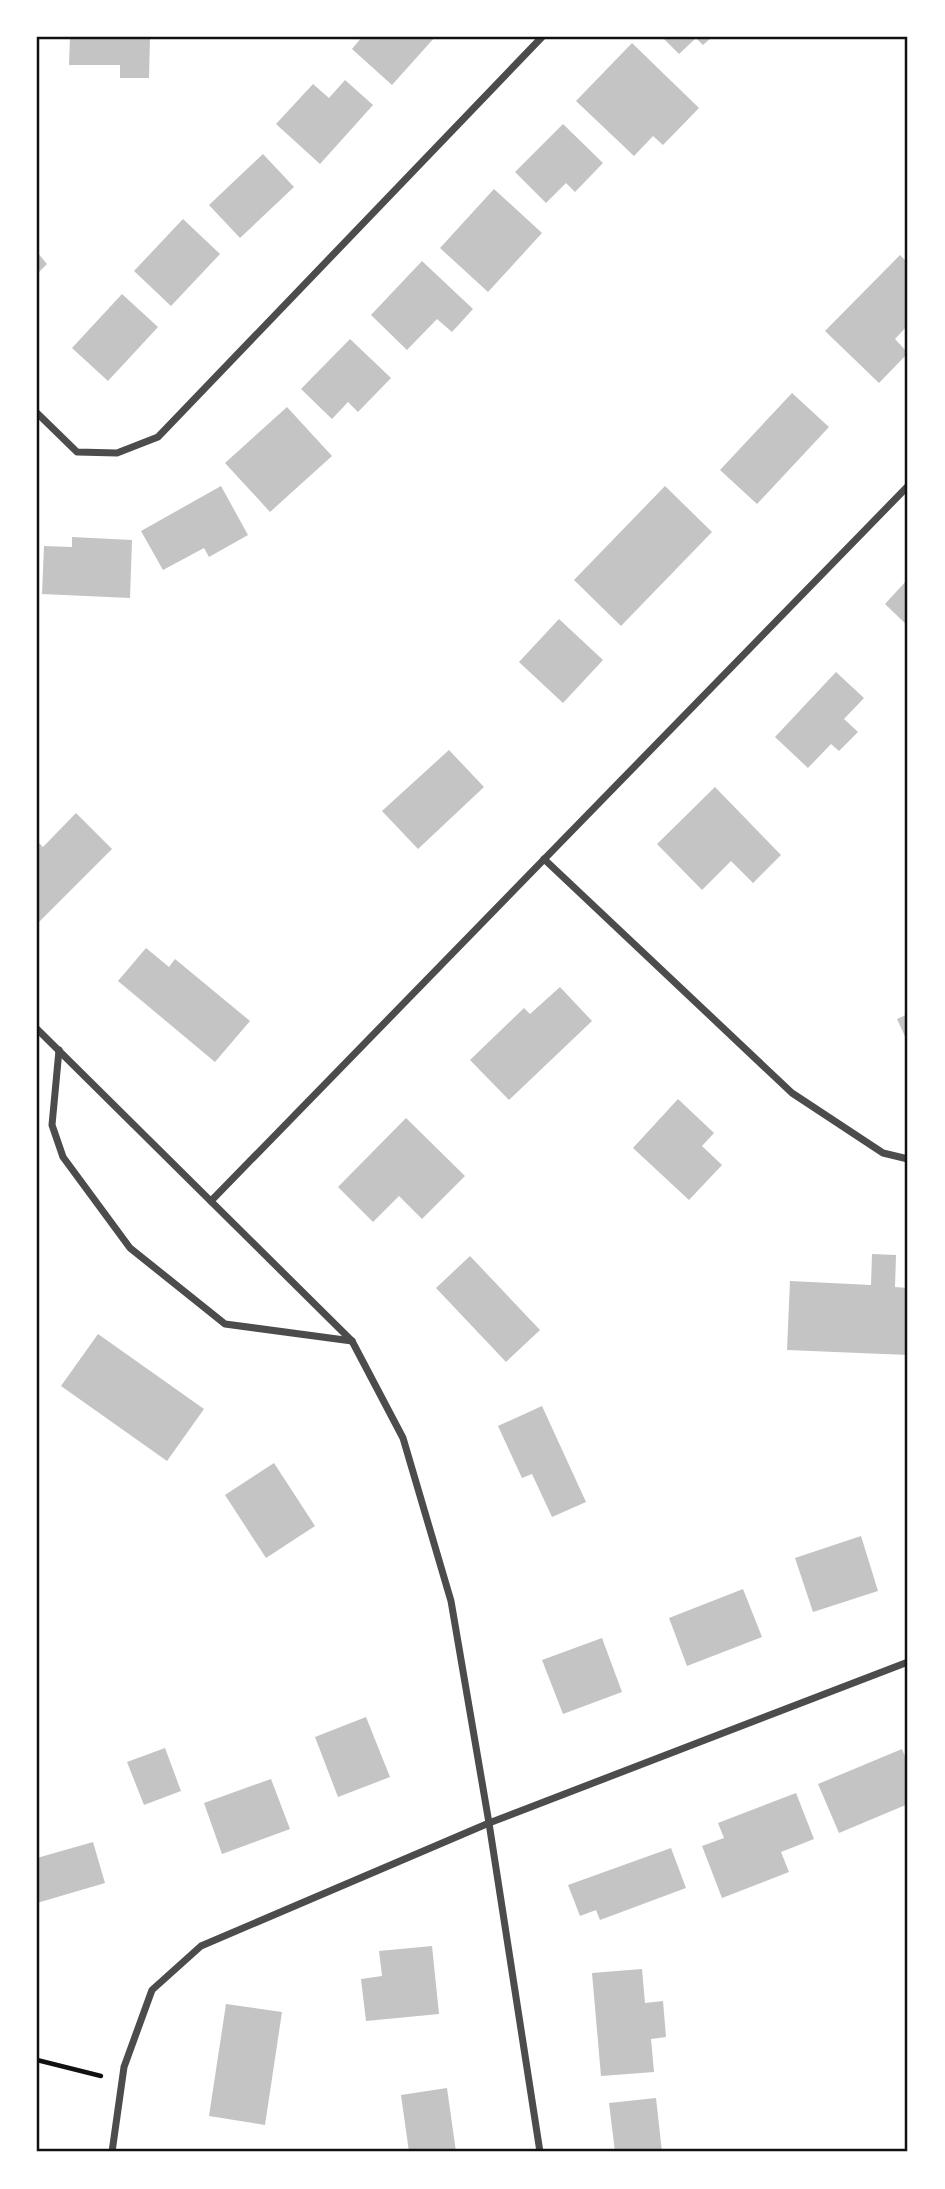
<svg xmlns="http://www.w3.org/2000/svg" width="945" height="2189" viewBox="0 0 945 2189" font-family="'IBM Plex Sans',sans-serif">
	<rect width="100%" height="100%" fill="#fff"/>
	<g fill="#c4c4c4">
		<polygon points="70,37 150,37 149,78 120,78 120,65 69,65"/>
		<polygon points="362,37 435,37 392,85 352,49"/>
		<polygon points="662,37 712,37 703,45 696,38 679,54"/>
		<polygon points="632,43 699,108 663,145 653,136 634,156 576,101"/>
		<polygon points="345,80 373,105 320,164 276,124 313,84 329,98"/>
		<polygon points="563,124 603,163 575,192 566,183 546,203 515,172"/>
		<polygon points="263,154 294,187 240,238 209,205"/>
		<polygon points="494,189 542,233 488,292 440,248"/>
		<polygon points="183,219 220,254 171,306 134,271"/>
		<polygon points="37,252 47,264 37,274"/>
		<polygon points="900,255 908,263 908,325 895,339 908,353 879,383 825,331"/>
		<polygon points="422,261 473,309 452,332 437,319 407,350 371,315"/>
		<polygon points="122,294 158,327 108,381 72,348"/>
		<polygon points="350,339 391,378 358,412 348,402 332,419 301,389"/>
		<polygon points="792,393 829,427 757,504 720,470"/>
		<polygon points="287,407 332,456 270,512 225,463"/>
		<polygon points="221,486 248,535 209,557 204,548 163,570 141,531"/>
		<polygon points="665,486 712,532 621,626 574,580"/>
		<polygon points="72,537 132,540 130,598 42,594 44,546 72,547"/>
		<polygon points="908,579 908,626 885,604"/>
		<polygon points="559,619 603,660 563,703 519,662"/>
		<polygon points="836,672 864,698 844,719 858,732 839,751 831,744 808,768 775,737"/>
		<polygon points="449,750 484,787 418,849 382,811"/>
		<polygon points="715,787 781,855 753,883 731,861 702,890 657,844"/>
		<polygon points="76,813 112,849 39,922 37,919 37,841 43,847"/>
		<polygon points="146,948 169,967 175,959 250,1021 215,1062 118,981"/>
		<polygon points="560,987 592,1021 509,1100 470,1060 524,1008 530,1014"/>
		<polygon points="908,1014 908,1043 897,1019"/>
		<polygon points="678,1099 714,1133 702,1146 722,1165 689,1200 633,1148"/>
		<polygon points="406,1118 465,1176 422,1219 399,1196 373,1222 338,1187"/>
		<polygon points="872,1254 896,1255 895,1287 908,1288 908,1355 787,1350 790,1281 871,1285"/>
		<polygon points="470,1256 540,1330 506,1362 436,1288"/>
		<polygon points="98,1334 204,1409 167,1461 61,1386"/>
		<polygon points="542,1406 586,1502 552,1517 532,1474 522,1478 498,1426"/>
		<polygon points="274,1463 315,1526 266,1558 225,1495"/>
		<polygon points="861,1536 878,1591 813,1612 795,1558"/>
		<polygon points="743,1589 762,1637 687,1666 669,1618"/>
		<polygon points="602,1638 622,1692 563,1714 542,1660"/>
		<polygon points="366,1717 390,1777 338,1797 315,1737"/>
		<polygon points="165,1748 181,1791 144,1805 127,1762"/>
		<polygon points="902,1749 908,1764 908,1804 839,1833 818,1784"/>
		<polygon points="271,1779 290,1829 222,1854 204,1803"/>
		<polygon points="796,1793 814,1839 781,1852 789,1872 722,1898 702,1846 724,1838 718,1823"/>
		<polygon points="93,1842 105,1883 37,1903 37,1858"/>
		<polygon points="671,1848 686,1888 600,1920 596,1910 580,1916 568,1885"/>
		<polygon points="432,1946 439,2014 366,2021 361,1979 382,1976 379,1951"/>
		<polygon points="642,1969 645,2003 663,2001 666,2037 651,2039 654,2072 601,2076 592,1973"/>
		<polygon points="226,2004 282,2012 265,2125 209,2116"/>
		<polygon points="447,2088 456,2152 409,2152 401,2095"/>
		<polygon points="656,2098 662,2152 615,2152 609,2103"/>
	</g>
	<g fill="none" stroke-linecap="round" stroke-linejoin="round">
		<polyline stroke="#111" stroke-width="4.5" points="37,2060 101,2076"/>
		<g stroke="#4c4c4c" stroke-width="7">
			<polyline points="37,413 77,452 117,453 158,437 542,37"/>
			<polyline points="544,859 792,1093 883,1153 908,1159"/>
			<polyline points="37,1029 352,1341 403,1438 451,1601 489,1823 540,2152"/>
			<polyline points="59,1050 52,1125 63,1157 130,1248 225,1324 352,1341"/>
			<polyline points="211,1201 908,486"/>
			<polyline points="112,2152 124,2067 152,1990 201,1946 489,1823 908,1662"/>
		</g>
	</g>
	<rect width="945" height="2189" fill="none" stroke="#ffffff" stroke-width="77"/>
	<rect x="38" y="38" width="868" height="2112" fill="none" stroke="#111" stroke-width="2.5"/>
</svg>
